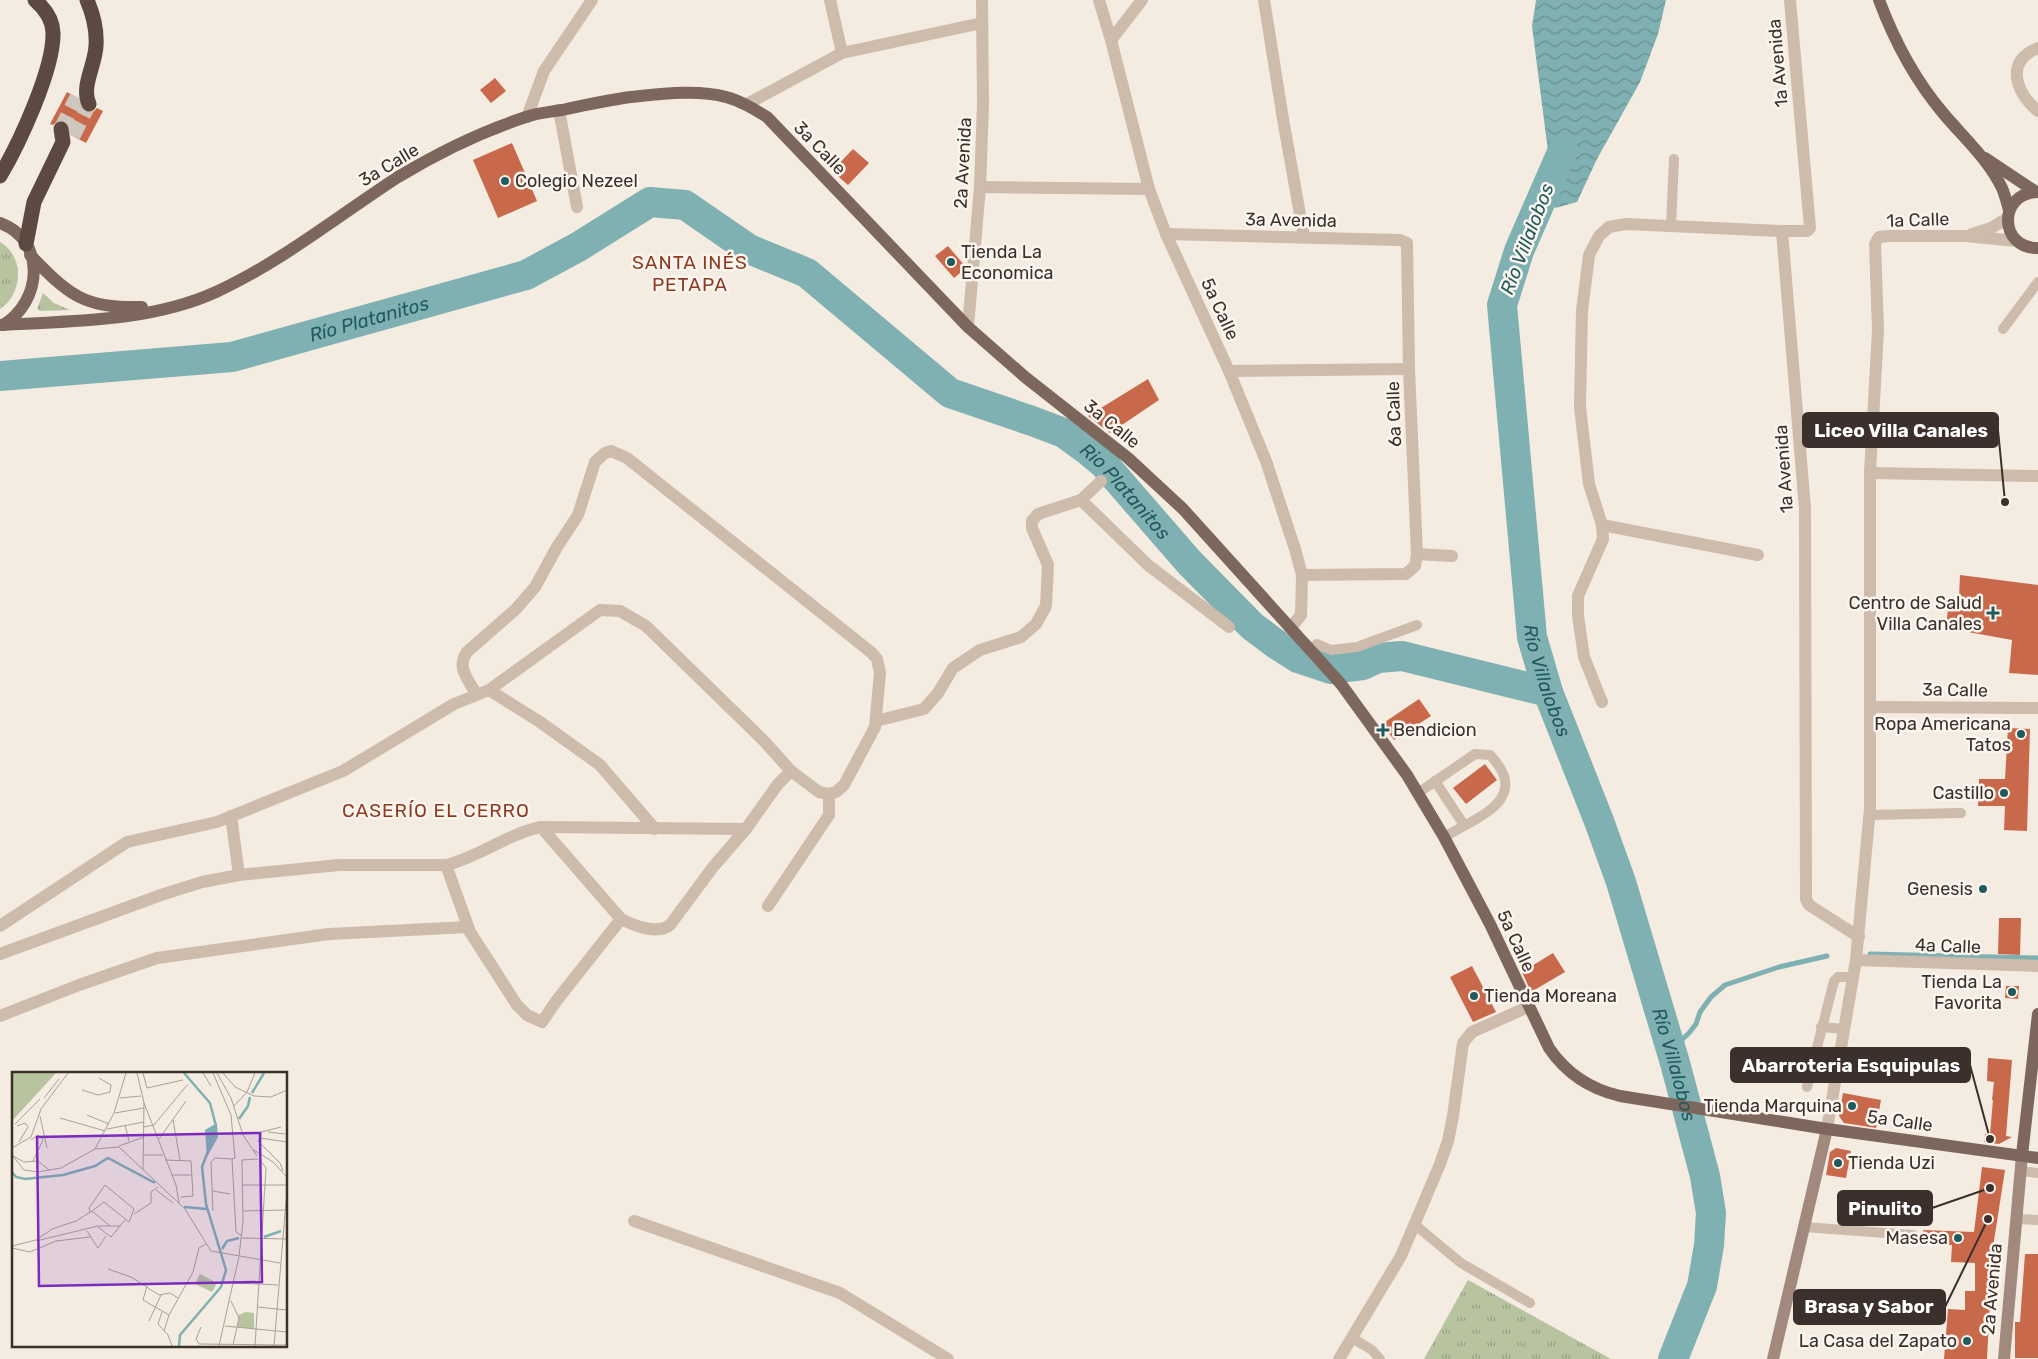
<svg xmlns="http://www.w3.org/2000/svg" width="2038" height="1359" viewBox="0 0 2038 1359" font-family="Rubik,sans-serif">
	<defs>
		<pattern id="grass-tufts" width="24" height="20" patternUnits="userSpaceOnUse" patternTransform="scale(1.25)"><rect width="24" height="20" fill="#b8c4a0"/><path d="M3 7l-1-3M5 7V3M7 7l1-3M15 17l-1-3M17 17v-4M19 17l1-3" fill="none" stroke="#97a083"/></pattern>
		<pattern id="water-waves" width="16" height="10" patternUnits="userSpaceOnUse" patternTransform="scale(1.25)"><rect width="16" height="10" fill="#7fb0b2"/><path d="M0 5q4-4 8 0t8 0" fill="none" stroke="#699091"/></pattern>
	</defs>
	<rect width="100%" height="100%" fill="#f4ebe1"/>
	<g fill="url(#grass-tufts)">
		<path d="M0,242C25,256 23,294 0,309Z"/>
		<polygon points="43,293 54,303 70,310 40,311 37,309"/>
		<polygon points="1468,1280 1611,1359 1424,1359"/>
	</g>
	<polygon fill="url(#water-waves)" points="1536,0 1666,0 1658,34 1640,82 1597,159 1577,202 1555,208 1547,187 1549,159 1532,26"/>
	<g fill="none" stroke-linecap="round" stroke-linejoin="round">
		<g stroke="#7fb0b2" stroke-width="5">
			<polyline points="1870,954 2038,958"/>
			<polyline points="1671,1050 1689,1033 1696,1024 1700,1012 1711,997 1725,985 1779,967 1827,956"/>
		</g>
		<g stroke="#7fb0b2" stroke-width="30">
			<path id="s1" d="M1563,150L1519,251L1502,305L1532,637L1548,692L1599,821L1621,882L1675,1063L1705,1176L1711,1213L1709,1245L1702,1286L1673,1359"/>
			<path id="s2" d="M0,376L232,357L526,275L578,247L650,202L685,205L749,249L807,273L950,393L1032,421L1064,433L1086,449L1104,464L1189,562L1252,626L1276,644L1298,658L1331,669L1363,665L1378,658L1402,656L1548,692"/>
		</g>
	</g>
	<g fill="#c8694b">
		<polygon points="495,78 506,91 491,103 480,90"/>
		<polygon points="67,92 78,98 80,107 86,113 92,113 97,108 103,111 86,143 71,135 69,124 65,120 59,120 53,125 50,124"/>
		<polygon points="512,143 537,201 498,218 473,160"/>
		<polygon points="853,149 869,163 848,185 832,171"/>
		<polygon points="948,246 965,266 965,269 954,278 935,256"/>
		<polygon points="1148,379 1159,400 1110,433 1088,416"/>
		<polygon points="1960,575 2038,585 2038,675 2009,673 2012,640 1946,628 1949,599 1959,598"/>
		<polygon points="1419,699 1431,716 1394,740 1382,724"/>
		<polygon points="2008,728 2030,729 2027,831 2004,830 2005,806 1978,806 1979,779 2005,779"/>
		<polygon points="1485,764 1497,780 1466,804 1453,788"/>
		<polygon points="1999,918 2021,918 2020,955 1998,954"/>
		<polygon points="1553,953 1565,972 1531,992 1522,972"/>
		<polygon points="1472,966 1496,1012 1473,1022 1450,977"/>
		<polygon points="2006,986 2019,986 2018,999 2005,998"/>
		<polygon points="1988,1058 2012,1060 2006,1136 2012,1137 1999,1144 1984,1142 1985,1134 1990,1134 1993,1100 1992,1100 1994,1082 1987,1081"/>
		<polygon points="1843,1093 1881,1100 1876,1128 1844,1123 1839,1116"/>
		<polygon points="1836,1148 1851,1151 1846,1178 1826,1175 1830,1152"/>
		<polygon points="1982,1167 2005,1170 1993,1247 1987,1359 1944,1359 1948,1309 1965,1310 1965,1291 1975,1291 1975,1263 1951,1262 1952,1245 1923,1244 1923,1230 1974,1232"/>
		<polygon points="2025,1254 2038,1254 2038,1358 2015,1358 2015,1322 2020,1322"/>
	</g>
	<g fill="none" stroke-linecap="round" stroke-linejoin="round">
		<g stroke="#cfc6bd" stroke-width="15" stroke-dasharray="15 8" stroke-linecap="butt">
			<polyline points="61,129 77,97"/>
			<polyline points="73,136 89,104"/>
		</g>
		<g stroke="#cdbbac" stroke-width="10">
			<polyline points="1671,226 1674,159"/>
			<polyline points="2003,329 2038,282"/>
			<polyline points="1309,650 1317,644 1331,650 1357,647 1417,625"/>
			<polyline points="1435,781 1464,825"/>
			<path d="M1418,793L1475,754L1490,755C1532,799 1478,817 1444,837"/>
			<polyline points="1870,815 1961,813"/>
			<polyline points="1821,1027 1844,1029"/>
			<polyline points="1807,1087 1834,981 1838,977 1854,977"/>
			<polyline points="2020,1171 2038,1173"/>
			<polyline points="2016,1219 2038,1220"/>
			<polyline points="1414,1224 1461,1263 1530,1303"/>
			<polyline points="1804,1227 1913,1235"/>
			<polyline points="1352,1338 1372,1350 1380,1359"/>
		</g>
		<g stroke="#cdbbac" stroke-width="12">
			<polyline points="830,0 842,53"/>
			<polyline points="1099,0 1111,40 1149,189 1166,234 1229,371 1266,461 1295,549 1302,575 1301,615 1290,629"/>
			<polyline points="1264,0 1283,119 1304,237"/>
			<polyline points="1790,0 1810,228 1807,231 1782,231 1805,509 1806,899 1809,905 1859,937"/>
			<polyline points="1111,40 1142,0"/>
			<path d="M2038,48C2004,61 2016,93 2038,111"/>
			<polyline points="747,104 842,53 982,23"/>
			<polyline points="559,110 577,207"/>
			<polyline points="527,117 544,71 592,0"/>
			<polyline points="980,187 1149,189"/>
			<polyline points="1166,234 1400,240 1407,243 1409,369 1417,554 1415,566 1406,574 1302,575"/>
			<polyline points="1972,234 1991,228 2008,218"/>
			<polyline points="968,327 980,187 983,104 982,0"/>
			<polyline points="1229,371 1409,369"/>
			<polyline points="1870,473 2038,476"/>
			<polyline points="1081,500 1148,565 1229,627"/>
			<polyline points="1602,525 1758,555"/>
			<polyline points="1417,554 1452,556"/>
			<polyline points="489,690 540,722 600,765 655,829"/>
			<polyline points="1602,702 1584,657 1578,616 1578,596 1603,539 1602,525 1589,484 1580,407 1582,311 1589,255 1599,236 1609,227 1626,224 1782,231"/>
			<polyline points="1871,707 2038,708"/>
			<polyline points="876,721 924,709 938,693 953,668 980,650 1021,637 1036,624 1046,606 1048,565 1032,528 1032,521 1038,514 1081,500 1101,481"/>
			<polyline points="231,816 239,875"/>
			<path d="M541,827L621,919C635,926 656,935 670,925L713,867L746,829L778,784L791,771"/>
			<polyline points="446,865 470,932 517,1005 527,1015 542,1022 557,1000 621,919"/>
			<polyline points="768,906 829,815 829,794"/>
			<path d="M0,926L127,842L217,822L343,771L454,704L489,690L600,610L620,611L646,626L764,741L791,771L819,792L829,794L836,792L844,785L875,727L880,673L877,659L872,653L627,458L611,451L605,453L595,462L578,515L557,547L535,587L516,609L467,652C456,667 468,679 476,694"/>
			<path d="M0,954L161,895L202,882L239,875L339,865H446C479,857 507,834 541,827L746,829"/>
			<polyline points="1856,960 2038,966"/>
			<polyline points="0,1016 79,985 157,958 329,934 468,927"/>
			<polyline points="1827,1129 1856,960 1870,808 1870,473 1878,330 1875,244 1879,237 1889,236 1965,236 2017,241"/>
			<polyline points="634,1221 840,1293 948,1359"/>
			<polyline points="1339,1359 1401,1256 1440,1164 1448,1141 1453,1116 1463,1043 1472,1032 1528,1007"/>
		</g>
		<g stroke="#a18a7d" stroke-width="12">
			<polyline points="1773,1359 1827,1129"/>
			<polyline points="2004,1359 2022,1155"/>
		</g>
		<g stroke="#7d675c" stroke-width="12">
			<path d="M1879,0C1894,40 1915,80 1943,113C1963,137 1988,159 2002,188C2005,195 2007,203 2009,210"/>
			<polyline points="1985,158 2036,192"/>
			<path d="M2038,192C1997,193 1999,249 2038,248"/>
			<path d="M0,223C47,240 42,302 3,325"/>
			<path d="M30,255C70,296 83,308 142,307"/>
			<path d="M0,325C71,321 150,322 216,292C281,262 338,216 398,177C436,154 483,131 526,117C537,113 550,112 562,110C585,105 608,100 631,97C660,94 698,89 726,97C741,101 754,109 767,117L968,327L1025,377L1128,458L1183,509L1341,684L1407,775L1444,837L1490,924L1549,1048C1566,1073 1590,1089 1620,1096L1827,1129L2038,1158"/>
			<polyline points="2022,1155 2038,1014"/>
		</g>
		<g stroke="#5c4a42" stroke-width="15">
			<path d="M87,0C93,14 97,31 96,46C95,66 81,86 89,104"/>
			<path d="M0,176C19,144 54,69 53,33C53,20 44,8 35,0"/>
			<polyline points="26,244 34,202 63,142 61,129"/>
		</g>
	</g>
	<g fill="#1f5a5e" stroke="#fbf5ee" stroke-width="2">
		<circle cx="505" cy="181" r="5"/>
		<circle cx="951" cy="262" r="5"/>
		<path d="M1990.5 605.5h5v5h5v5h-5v5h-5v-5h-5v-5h5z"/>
		<path d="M1380.5 722.5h5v5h5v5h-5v5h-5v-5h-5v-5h5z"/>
		<circle cx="2021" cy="734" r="5"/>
		<circle cx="2004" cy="793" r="5"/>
		<circle cx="1983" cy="889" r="5"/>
		<circle cx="2012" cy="992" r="5"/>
		<circle cx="1474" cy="996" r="5"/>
		<circle cx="1852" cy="1106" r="5"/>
		<circle cx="1838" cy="1163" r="5"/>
		<circle cx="1958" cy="1238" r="5"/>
		<circle cx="1967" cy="1341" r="5"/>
	</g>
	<g text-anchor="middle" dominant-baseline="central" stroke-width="5" stroke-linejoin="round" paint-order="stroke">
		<g font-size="18" fill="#3b302b" stroke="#fbf5ee">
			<text transform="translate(1778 63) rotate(-95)">1a Avenida</text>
			<text transform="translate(820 148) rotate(46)">3a Calle</text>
			<text transform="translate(963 163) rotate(-87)">2a Avenida</text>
			<text transform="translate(389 165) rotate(-31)">3a Calle</text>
			<text transform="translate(1291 220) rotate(1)">3a Avenida</text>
			<text transform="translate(1918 220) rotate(-2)">1a Calle</text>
			<text transform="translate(1220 309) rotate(65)">5a Calle</text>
			<text transform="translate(1394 414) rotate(-92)">6a Calle</text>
			<text transform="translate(1112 424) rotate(39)">3a Calle</text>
			<text transform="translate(1784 469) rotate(-94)">1a Avenida</text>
			<text transform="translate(1955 690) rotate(1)">3a Calle</text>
			<text transform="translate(1516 941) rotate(65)">5a Calle</text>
			<text transform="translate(1948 946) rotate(2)">4a Calle</text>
			<text transform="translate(1900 1121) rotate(8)">5a Calle</text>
			<text transform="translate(1992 1289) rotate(-85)">2a Avenida</text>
		</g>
		<g font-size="18" fill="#3b302b" stroke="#fbf5ee" text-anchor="end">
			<text x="515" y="181" text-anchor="start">Colegio Nezeel</text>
			<text x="961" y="252" text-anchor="start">Tienda La<tspan x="961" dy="21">Economica</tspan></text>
			<text x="1982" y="603">Centro de Salud<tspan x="1982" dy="21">Villa Canales</tspan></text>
			<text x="2011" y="724">Ropa Americana<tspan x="2011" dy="21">Tatos</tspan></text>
			<text x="1393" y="730" text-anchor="start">Bendicion</text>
			<text x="1994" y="793">Castillo</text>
			<text x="1973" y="889">Genesis</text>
			<text x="2002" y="982">Tienda La<tspan x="2002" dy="21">Favorita</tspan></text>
			<text x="1484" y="996" text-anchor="start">Tienda Moreana</text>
			<text x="1842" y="1106">Tienda Marquina</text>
			<text x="1848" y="1163" text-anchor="start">Tienda Uzi</text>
			<text x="1948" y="1238">Masesa</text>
			<text x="1957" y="1341">La Casa del Zapato</text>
		</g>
		<g font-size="19" font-style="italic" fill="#1f5a5e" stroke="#fbf5ee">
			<text transform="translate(1527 239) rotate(-69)">Río Villalobos</text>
			<text stroke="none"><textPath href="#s2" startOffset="375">Río Platanitos</textPath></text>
			<text stroke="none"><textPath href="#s2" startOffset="1250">Rio Platanitos</textPath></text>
			<text stroke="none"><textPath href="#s1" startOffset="546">Río Villalobos</textPath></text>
			<text stroke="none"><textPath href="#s1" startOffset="951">Río Villalobos</textPath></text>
		</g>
		<g font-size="19" letter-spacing="1" fill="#8c3b22" stroke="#fbf5ee">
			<text x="690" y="262">SANTA INÉS<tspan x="690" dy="22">PETAPA</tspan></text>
			<text x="436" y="810">CASERÍO EL CERRO</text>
		</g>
	</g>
	<g transform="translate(12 1072)">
		<rect width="275" height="275" fill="#f4ebe1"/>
		<path d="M188,202L205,211L200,220L183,212ZM234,240L242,241V257L226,255V243Z" fill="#b8c4a0"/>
		<path d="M0,1H44L0,49Z" fill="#b8c4a0"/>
		<path d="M205,51L206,65L195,85L193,58Z" fill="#7fb0b2"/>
		<path fill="none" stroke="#7fb0b2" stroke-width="2.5" d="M172,1L198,31L204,54M240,21L252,1M227,47L236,34L238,25M0,100L4,105L13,107L51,103L83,94L96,86L143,111M172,135L195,137M252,165L269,159M210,177L215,169L227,166M167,274L168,263L209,215L214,198L194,132L190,95L196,79"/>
		<path fill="none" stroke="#aaa098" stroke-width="1" d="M125,1L132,31L131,97M131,1L135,16L171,8M191,1L199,14M201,1L219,43L223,86L220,87L224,160L230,164M205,1L219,26L231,63L245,84M211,1L223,15L242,24L259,25L275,18M70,18L86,23L98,20L99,13L87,6M32,26L47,7M108,26L129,24M132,31L164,113L167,131M222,34L235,20L243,1M103,41L132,36M75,43L97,52M28,44L35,76M48,46L93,59M161,48L168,88M3,52L28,27M113,53L117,69M5,54L13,51L16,55L7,70M132,55L142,53L176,12M95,57L132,50M256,60L273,62M249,66V60L269,55M147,67L174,29M19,68L26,63L31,68L21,89M107,74L132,65M0,76L19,65L29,37L56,1M83,77L102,41L114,1M242,78L261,90L275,105M0,83L12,98L26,100L49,96L83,77L107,75L173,137L199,179L268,191M132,83H151M1,84L12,90L26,89L37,98M153,88L179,89L181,124L169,125M271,99L268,91L246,69L248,66L275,70M160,103H180M230,113H275M144,118L161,131M201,119L218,122M80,139L98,154M201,139L199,90L203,86L220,87M231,139L273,138M122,142L139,131V120L146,115M86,155L99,165L113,148M75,159L86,176L94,164M230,166L275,167M24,169L86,154H108M0,174L24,168L40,157L64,149L80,139L92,130L117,150L122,137L93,113L77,136L78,140M0,176L18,180L44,169L78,165M227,184L231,150L230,88L246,87M227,185L221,211L247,212M96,197L119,205L147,223L158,221L166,226M247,212L266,213M135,214L131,228L157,243M219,229L227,246L221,273M245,235L275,238M150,240L146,252L156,263L160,274M137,249L149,223M213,254L275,260M189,255L184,267L187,272L275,273M152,259L157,243L181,200L187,176L194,172M207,274L221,211M243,274L254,96L248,88M262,274L275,118"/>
		<path fill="#7b2cbf" fill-opacity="0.15" stroke="#7b2cbf" stroke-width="2.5" d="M248,61L250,210L27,214L25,65Z"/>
		<rect width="275" height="275" fill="none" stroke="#3b302b" stroke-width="2.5"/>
	</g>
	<path fill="none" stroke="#3b302b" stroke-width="2" d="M2005 502L1998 430M1990 1139L1970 1065M1990 1188L1932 1208M1988 1219L1945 1307"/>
	<g fill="#3b302b" stroke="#fbf5ee" stroke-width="2">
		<circle cx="2005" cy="502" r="5"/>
		<circle cx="1990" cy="1139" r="5"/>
		<circle cx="1990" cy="1188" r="5"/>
		<circle cx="1988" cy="1219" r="5"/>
	</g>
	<g fill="#3b302b" stroke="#3b302b" stroke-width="2">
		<rect x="1803" y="413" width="195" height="34" rx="5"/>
		<rect x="1731" y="1048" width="239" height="34" rx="5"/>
		<rect x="1838" y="1191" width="94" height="34" rx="5"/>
		<rect x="1794" y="1290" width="151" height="34" rx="5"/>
	</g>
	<g font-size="19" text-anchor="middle" font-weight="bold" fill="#fff">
		<text x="1901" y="437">Liceo Villa Canales</text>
		<text x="1851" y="1072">Abarroteria Esquipulas</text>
		<text x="1885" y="1215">Pinulito</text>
		<text x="1869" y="1313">Brasa y Sabor</text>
	</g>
</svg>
